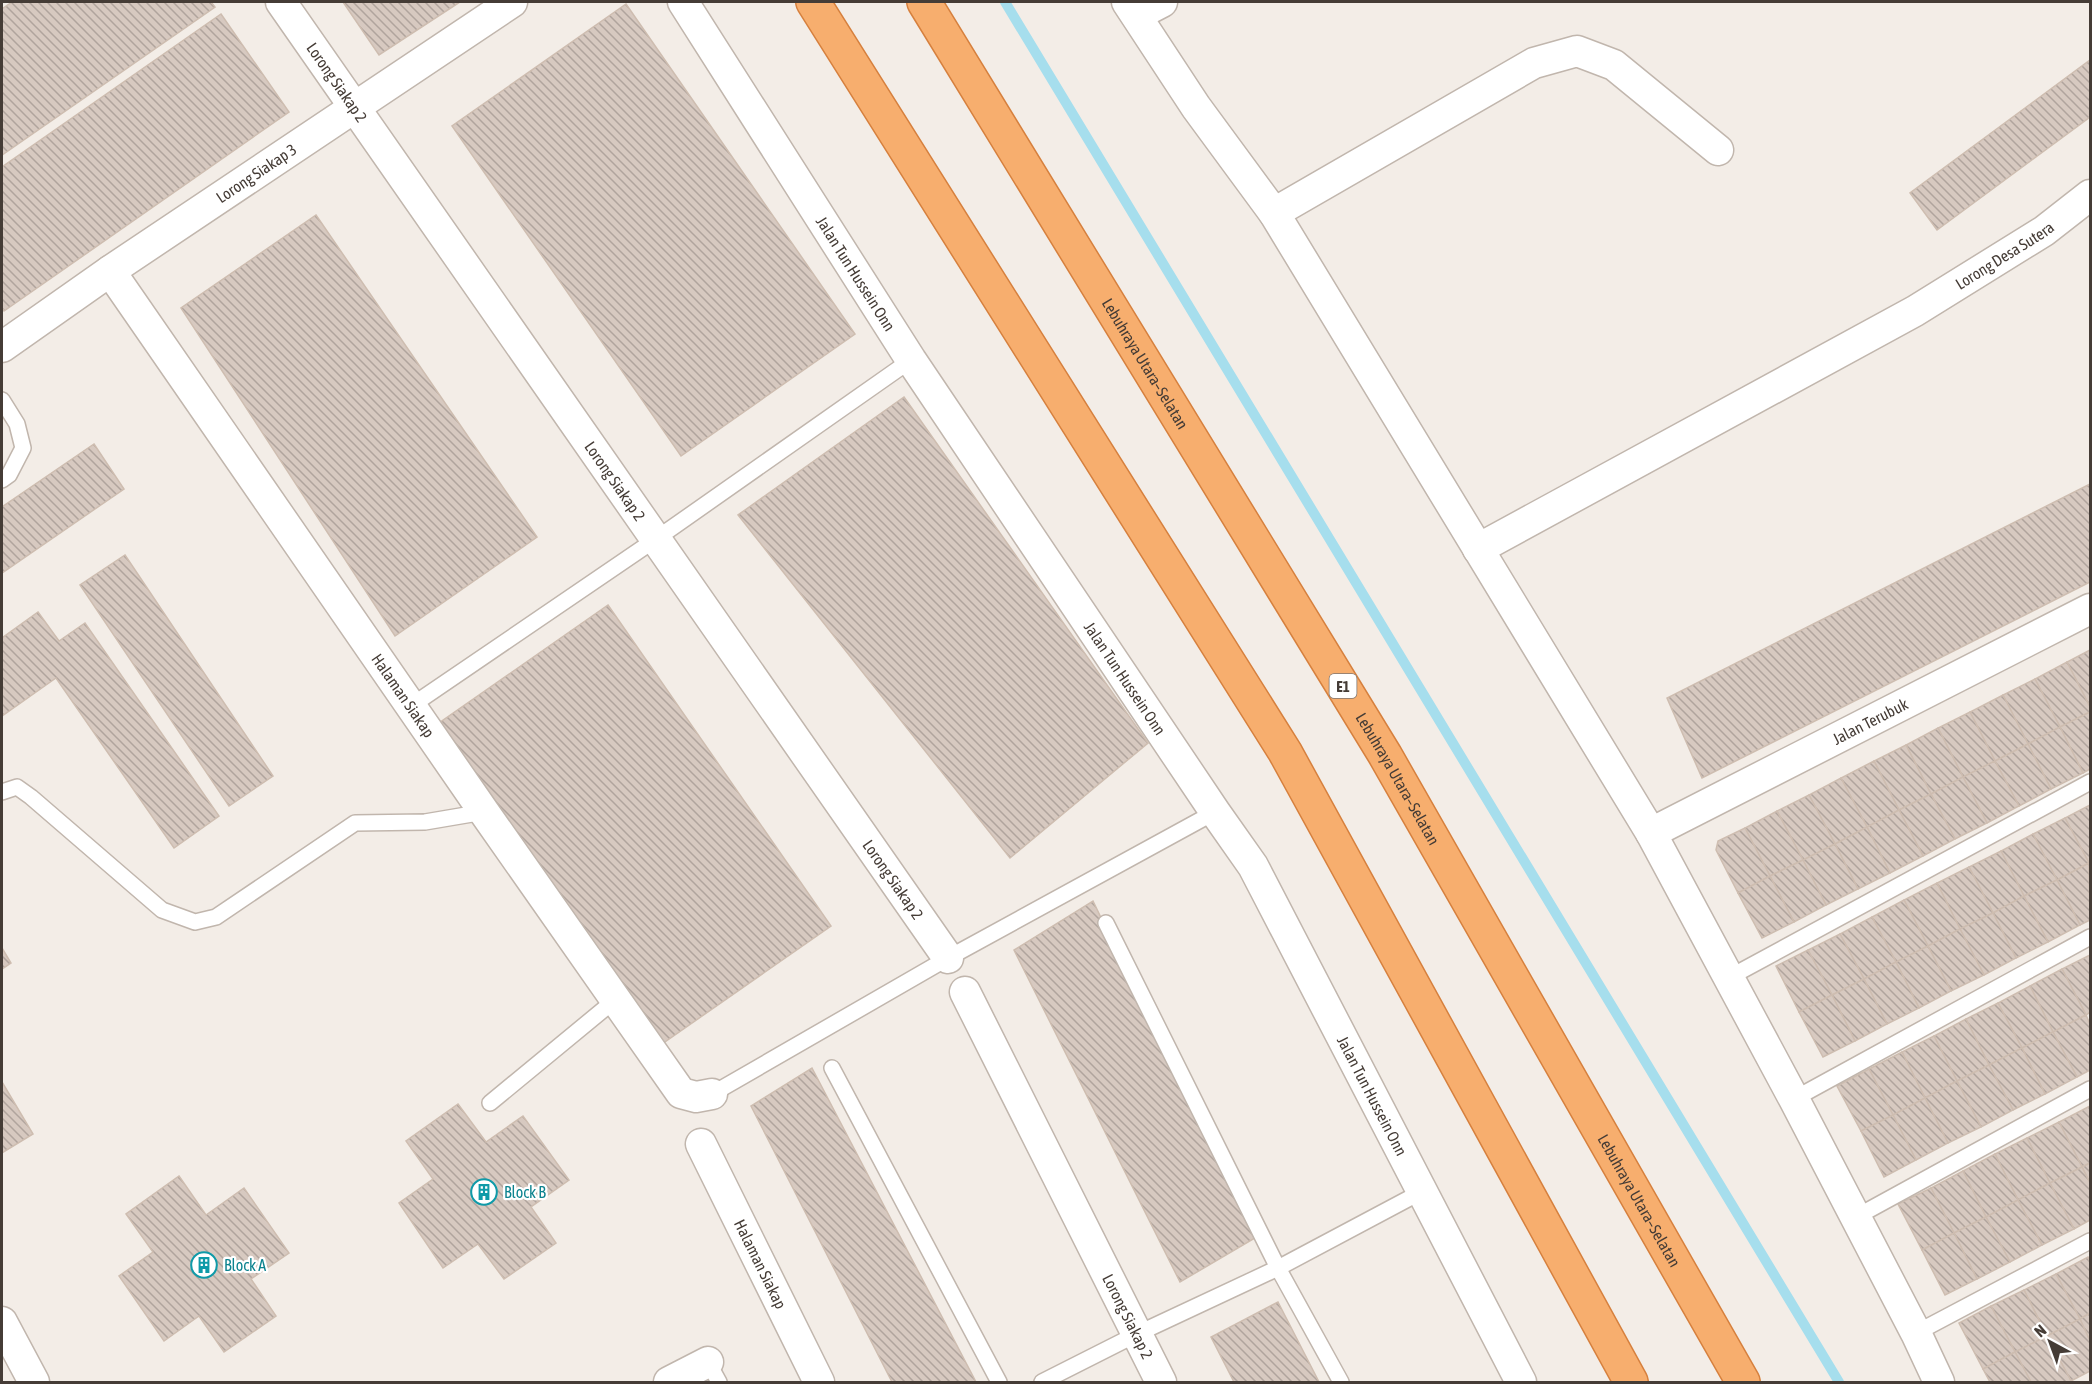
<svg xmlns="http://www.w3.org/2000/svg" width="2092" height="1384" viewBox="0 0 2092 1384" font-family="'Asap Condensed',sans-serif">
	<defs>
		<pattern id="building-back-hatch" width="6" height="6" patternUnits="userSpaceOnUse" patternTransform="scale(1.5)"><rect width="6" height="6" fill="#d7c9c0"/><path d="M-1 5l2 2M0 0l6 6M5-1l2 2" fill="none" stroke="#b0a49d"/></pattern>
	</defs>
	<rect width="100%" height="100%" fill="#f3ede7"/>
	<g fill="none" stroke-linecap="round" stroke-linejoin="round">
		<polyline stroke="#a6deed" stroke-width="10" points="1005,2 1839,1382"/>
	</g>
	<g fill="url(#building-back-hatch)" stroke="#cebdb0" stroke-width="1.5">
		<polygon points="12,2 211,2 215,7 2,155 2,9"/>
		<polygon points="343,2 460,2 379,55"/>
		<polygon points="626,4 855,334 681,456 452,126"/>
		<polygon points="221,14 289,112 4,311 2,308 2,167"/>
		<polygon points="2090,60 2090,117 1937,230 1910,193"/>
		<polygon points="316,215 537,537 395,636 181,308"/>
		<polygon points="904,397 1148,743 1010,858 738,515"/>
		<polygon points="94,444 124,489 2,573 2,507"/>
		<polygon points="2090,484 2090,582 1702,778 1667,698"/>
		<polygon points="125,555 273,776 229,806 80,585"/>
		<polygon points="608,605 831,926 662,1044 439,723"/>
		<polygon points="38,612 59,641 85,623 219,816 174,848 56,678 2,716 2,638"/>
		<polygon points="2090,650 2090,707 2067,662"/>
		<polygon points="2067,662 2090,707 2090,712 2060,727 2035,679"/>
		<polygon points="2035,679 2060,727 2028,744 2003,695"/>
		<polygon points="2003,695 2028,744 1995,761 1970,712"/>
		<polygon points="1970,712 1995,761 1963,777 1938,728"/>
		<polygon points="2090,712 2090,769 2083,773 2060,727"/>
		<polygon points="2060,727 2083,773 2051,789 2028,744"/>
		<polygon points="1938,728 1963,777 1931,794 1906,745"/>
		<polygon points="2028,744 2051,789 2019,806 1995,761"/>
		<polygon points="1906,745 1931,794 1899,810 1874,761"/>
		<polygon points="1874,761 1899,810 1867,827 1841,778"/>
		<polygon points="1995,761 2019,806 1987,823 1963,777"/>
		<polygon points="1963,777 1987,823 1955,839 1931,794"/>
		<polygon points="1841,778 1867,827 1835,844 1809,795"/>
		<polygon points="1931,794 1955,839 1923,856 1899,810"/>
		<polygon points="1809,795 1835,844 1803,860 1777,811"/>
		<polygon points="2090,805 2090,862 2089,863 2065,818"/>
		<polygon points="1899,810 1923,856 1890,873 1867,827"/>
		<polygon points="1777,811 1803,860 1770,876 1745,828"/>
		<polygon points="2065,818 2089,863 2057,880 2033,834"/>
		<polygon points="1867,827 1890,873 1858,889 1835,844"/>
		<polygon points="1745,828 1770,876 1738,893 1716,850 1718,841"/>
		<polygon points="2033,834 2057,880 2024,896 2001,851"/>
		<polygon points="1835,844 1858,889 1826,905 1803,860"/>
		<polygon points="2001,851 2024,896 1993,913 1969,867"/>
		<polygon points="1803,860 1826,905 1794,922 1770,876"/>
		<polygon points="2089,863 2090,920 2080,925 2057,880"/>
		<polygon points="1969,867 1993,913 1960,929 1937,883"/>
		<polygon points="1770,876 1794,922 1762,938 1738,893"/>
		<polygon points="2057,880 2080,925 2048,942 2024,896"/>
		<polygon points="1937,883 1960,929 1928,946 1904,900"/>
		<polygon points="2024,896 2048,942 2016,958 1993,913"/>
		<polygon points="1904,900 1928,946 1896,962 1872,917"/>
		<polygon points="1093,901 1255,1238 1180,1282 1014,950"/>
		<polygon points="1993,913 2016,958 1984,975 1960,929"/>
		<polygon points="1872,917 1896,962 1864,979 1840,934"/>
		<polygon points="1960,929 1984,975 1951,991 1928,946"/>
		<polygon points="1840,934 1864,979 1832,995 1808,950"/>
		<polygon points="1928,946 1951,991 1919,1008 1896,962"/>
		<polygon points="2,948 11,963 2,969"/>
		<polygon points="1808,950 1832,995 1799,1012 1776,966"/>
		<polygon points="2090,955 2090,1012 2086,1015 2062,969"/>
		<polygon points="1896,962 1919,1008 1887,1024 1864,979"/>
		<polygon points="2062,969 2086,1015 2053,1032 2030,986"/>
		<polygon points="1864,979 1887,1024 1855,1041 1832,995"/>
		<polygon points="2030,986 2053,1032 2022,1048 1998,1003"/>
		<polygon points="1832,995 1855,1041 1823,1057 1799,1012"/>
		<polygon points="1998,1003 2022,1048 1989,1065 1966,1019"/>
		<polygon points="2086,1015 2090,1024 2090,1070 2077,1077 2053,1032"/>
		<polygon points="1966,1019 1989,1065 1957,1081 1934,1036"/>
		<polygon points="2053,1032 2077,1077 2045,1094 2022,1048"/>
		<polygon points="1934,1036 1957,1081 1925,1098 1902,1052"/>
		<polygon points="2022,1048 2045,1094 2013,1110 1989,1065"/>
		<polygon points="1902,1052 1925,1098 1893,1115 1869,1069"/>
		<polygon points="1989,1065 2013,1110 1981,1127 1957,1081"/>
		<polygon points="812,1068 976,1382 892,1382 751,1106"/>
		<polygon points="1869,1069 1893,1115 1861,1131 1837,1086"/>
		<polygon points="1957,1081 1981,1127 1948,1143 1925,1098"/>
		<polygon points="2,1082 33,1134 2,1153"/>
		<polygon points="1925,1098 1948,1143 1916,1160 1893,1115"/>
		<polygon points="458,1104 486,1142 523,1116 569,1180 531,1207 556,1243 504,1279 478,1244 443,1268 399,1203 433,1179 406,1141"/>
		<polygon points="2090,1106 2090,1163 2082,1167 2059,1122"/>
		<polygon points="1893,1115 1916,1160 1884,1177 1861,1131"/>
		<polygon points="2059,1122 2082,1167 2050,1183 2027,1138"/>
		<polygon points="2027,1138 2050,1183 2018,1200 1995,1154"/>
		<polygon points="1995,1154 2018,1200 1986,1217 1963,1171"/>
		<polygon points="2090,1163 2090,1183 2082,1167"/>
		<polygon points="2082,1167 2090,1183 2090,1220 2074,1229 2050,1183"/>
		<polygon points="1963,1171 1986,1217 1954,1233 1931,1188"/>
		<polygon points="179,1176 206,1215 244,1188 289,1253 251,1279 276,1316 224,1352 199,1316 164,1341 119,1276 153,1252 126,1214"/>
		<polygon points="2050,1183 2074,1229 2042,1245 2018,1200"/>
		<polygon points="1931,1188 1954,1233 1922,1250 1898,1204"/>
		<polygon points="2018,1200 2042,1245 2010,1262 1986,1217"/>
		<polygon points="1986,1217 2010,1262 1977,1279 1954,1233"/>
		<polygon points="1954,1233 1977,1279 1945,1295 1922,1250"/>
		<polygon points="2088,1257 2090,1262 2090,1313 2080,1319 2056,1274"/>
		<polygon points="2056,1274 2080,1319 2047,1336 2024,1290"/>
		<polygon points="2024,1290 2047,1336 2015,1352 1991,1306"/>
		<polygon points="1278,1302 1319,1382 1234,1382 1211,1337"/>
		<polygon points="1991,1306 2015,1352 1983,1369 1959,1323"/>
		<polygon points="2090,1313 2090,1341 2080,1319"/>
		<polygon points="2080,1319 2090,1341 2090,1371 2071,1381 2047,1336"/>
		<polygon points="2047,1336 2071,1381 2068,1382 2031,1382 2015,1352"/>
		<polygon points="2015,1352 2031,1382 1990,1382 1983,1369"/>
	</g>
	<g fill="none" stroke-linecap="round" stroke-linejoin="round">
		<g stroke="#c1b6ad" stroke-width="18">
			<g id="lane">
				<polyline points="2,400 17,424 23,448 9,475 2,480"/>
				<polyline points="411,706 656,539 911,360"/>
				<polyline points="2,792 17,787 31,797 162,910 195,922 216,917 355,823 425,822 484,812"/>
				<polyline points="1106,923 1278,1268 1341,1382"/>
				<polyline points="1730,977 2090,782"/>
				<polyline points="832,1068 999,1382"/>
				<polyline points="712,1094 948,958 1215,812"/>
				<polyline points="1794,1099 2090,937"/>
				<polyline points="490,1103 615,1000"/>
				<polyline points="1856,1217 2090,1089"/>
				<polyline points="1916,1333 2090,1241"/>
				<polyline points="708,1362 719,1382"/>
				<polyline points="1042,1382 1137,1334 1278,1268 1421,1192"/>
			</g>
		</g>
		<g stroke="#c1b6ad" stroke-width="33">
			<g id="street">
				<path id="s1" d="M281,2L948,958"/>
				<path id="s2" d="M683,2L911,360L1215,812L1253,866L1521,1382"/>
				<polyline points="1127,2 1196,107 1274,213 1651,833 1794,1099 1916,1333 1939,1382"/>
				<polyline points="1137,15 1162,2"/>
				<polyline points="1274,213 1534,63 1577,51 1614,65 1718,150"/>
				<path id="s3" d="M110,271L484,812L681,1093L696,1097L712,1094"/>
				<path id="s4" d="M2,347L110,271L512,2"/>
				<path id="s5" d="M1478,549L1915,311L2044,231L2090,195"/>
				<path id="s6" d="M1651,833L2090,609"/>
				<path id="s7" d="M965,992L1161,1382"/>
				<path id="s8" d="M701,1144L819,1382"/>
				<polyline points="2,1322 34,1382"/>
				<polyline points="669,1382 708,1362"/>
			</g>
		</g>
		<g stroke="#d6803e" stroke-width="36">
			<g id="highway">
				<polyline points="813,2 1285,752 1631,1382"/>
				<path id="s9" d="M924,2L1385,755L1743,1382"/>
			</g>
		</g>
		<use href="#lane" stroke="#fff" stroke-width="15"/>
		<use href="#street" stroke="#fff" stroke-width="30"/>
		<use href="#highway" stroke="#f7ae6e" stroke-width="33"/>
	</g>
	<defs>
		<g id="building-ring" transform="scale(1.35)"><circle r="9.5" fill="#fff" stroke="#0f9aa8" stroke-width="1.5"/><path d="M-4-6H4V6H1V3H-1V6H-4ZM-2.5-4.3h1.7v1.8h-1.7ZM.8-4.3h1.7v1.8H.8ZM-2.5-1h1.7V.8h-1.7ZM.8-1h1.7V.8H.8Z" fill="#0f9aa8"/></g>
	</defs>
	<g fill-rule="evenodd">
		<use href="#building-ring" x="484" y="1192"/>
		<use href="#building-ring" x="204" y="1265"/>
	</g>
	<g text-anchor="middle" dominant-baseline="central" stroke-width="4.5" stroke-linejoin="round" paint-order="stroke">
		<rect fill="#fff" stroke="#7d7672" stroke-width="1.5" x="1329.5" y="674" width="27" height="24" rx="4.5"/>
		<g font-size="15" font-weight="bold" fill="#453c36">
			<text x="1343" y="686">E1</text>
		</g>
		<g font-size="16" fill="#453c36" stroke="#fff">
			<text stroke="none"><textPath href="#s1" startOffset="98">Lorong Siakap 2</textPath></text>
			<text stroke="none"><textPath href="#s4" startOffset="308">Lorong Siakap 3</textPath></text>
			<text stroke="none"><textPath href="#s5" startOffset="603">Lorong Desa Sutera</textPath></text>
			<text stroke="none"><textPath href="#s2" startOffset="322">Jalan Tun Hussein Onn</textPath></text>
			<text stroke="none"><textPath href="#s9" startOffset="424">Lebuhraya Utara–Selatan</textPath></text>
			<text stroke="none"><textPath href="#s1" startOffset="584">Lorong Siakap 2</textPath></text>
			<text stroke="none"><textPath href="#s2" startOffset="808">Jalan Tun Hussein Onn</textPath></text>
			<text stroke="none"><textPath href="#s3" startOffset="516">Halaman Siakap</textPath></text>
			<text stroke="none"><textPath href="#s6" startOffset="246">Jalan Terubuk</textPath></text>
			<text stroke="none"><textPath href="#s9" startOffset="910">Lebuhraya Utara–Selatan</textPath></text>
			<text stroke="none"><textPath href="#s1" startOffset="1070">Lorong Siakap 2</textPath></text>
			<text stroke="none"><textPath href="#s2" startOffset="1294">Jalan Tun Hussein Onn</textPath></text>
			<text stroke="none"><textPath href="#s9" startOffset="1396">Lebuhraya Utara–Selatan</textPath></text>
			<text stroke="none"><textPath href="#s8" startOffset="134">Halaman Siakap</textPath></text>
			<text stroke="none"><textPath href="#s7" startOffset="363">Lorong Siakap 2</textPath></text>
		</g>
		<g font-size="16" fill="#0d838f" stroke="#fff" text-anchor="start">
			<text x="504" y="1192">Block B</text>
			<text x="224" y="1265">Block A</text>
		</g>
	</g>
	<rect width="2092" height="1384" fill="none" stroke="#453c36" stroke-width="6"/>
	<g transform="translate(2050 1342) rotate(319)" stroke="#ffffff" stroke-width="4.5" paint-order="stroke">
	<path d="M0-4.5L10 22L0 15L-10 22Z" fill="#453c36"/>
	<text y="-9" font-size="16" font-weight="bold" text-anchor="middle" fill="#453c36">N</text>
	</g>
</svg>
